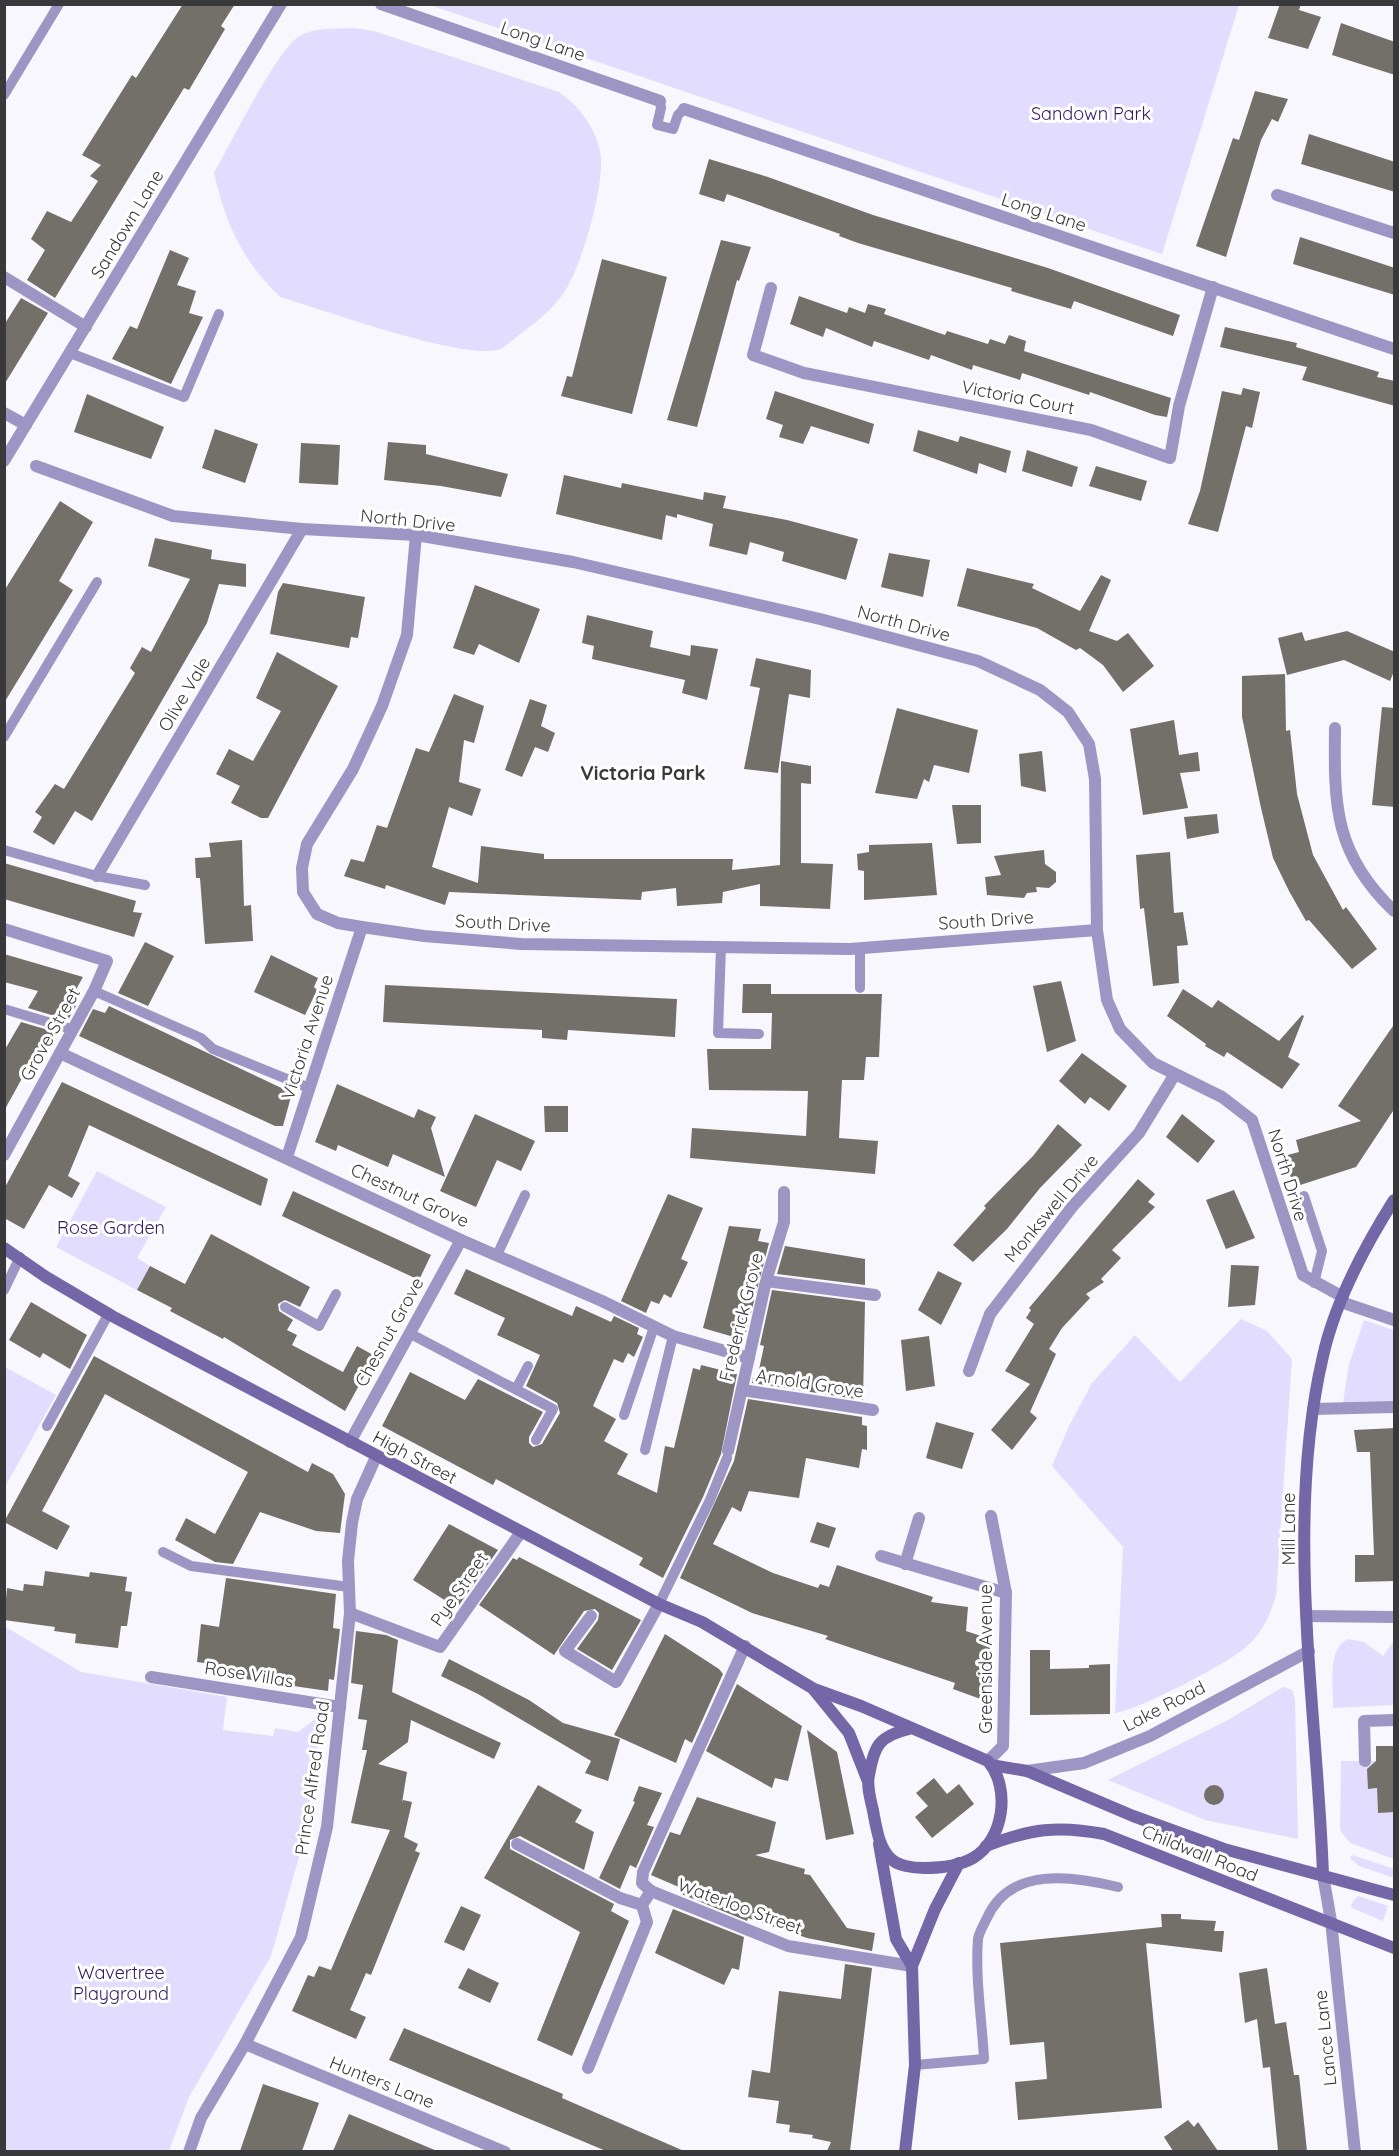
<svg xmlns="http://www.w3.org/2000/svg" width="1399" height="2156" viewBox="0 0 1399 2156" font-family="Quicksand,sans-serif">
	<rect width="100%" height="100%" fill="#f8f7fe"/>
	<g fill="#e2ddfe">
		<polygon points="430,5 1239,5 1162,254"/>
		<path d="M355,28L374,31L559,92C579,106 595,127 600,151C607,180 580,275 560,298C549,312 534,324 519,335C513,339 504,349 497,350C459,359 324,310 280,297C242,260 226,225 214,173C229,147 278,47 300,36C315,27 338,29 355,28Z"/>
		<polygon points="97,1171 166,1207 137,1258 150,1266 137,1290 56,1247"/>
		<path d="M1241,1319L1267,1331L1292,1359L1276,1596C1270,1615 1262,1634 1246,1647C1229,1663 1138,1710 1115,1713L1123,1547L1052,1466L1069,1426L1092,1383L1135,1335L1180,1382Z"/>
		<polygon points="1364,1320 1394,1330 1394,1402 1343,1403 1349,1364"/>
		<polygon points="5,1367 56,1395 5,1487"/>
		<polygon points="4,1626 81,1672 227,1697 223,1730 273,1736 275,1728 298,1732 322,1714 306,1832 271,1956 189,2097 169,2151 5,2151"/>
		<path d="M1348,1639L1364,1642L1383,1656L1394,1640V1705L1333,1708C1334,1687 1326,1649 1348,1639Z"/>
		<polygon points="1283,1687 1292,1690 1295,1699 1298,1839 1205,1820 1108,1780 1228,1720"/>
		<polygon points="1341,1761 1376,1761 1369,1789 1377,1788 1378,1813 1394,1812 1394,1859 1350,1843 1340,1830"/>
		<polygon points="1352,1855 1394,1869 1394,1878 1359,1866 1350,1858"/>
		<polygon points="1358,1896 1388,1906 1383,1921 1352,1908 1351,1904"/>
	</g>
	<g fill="#727068">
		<polygon points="183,4 235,4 221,26 225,29 189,90 184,88 55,298 27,280 45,250 31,239 47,211 71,222 98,181 90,176 101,165 82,155 132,75 136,78"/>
		<polygon points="1280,4 1301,4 1299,10 1321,17 1308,49 1268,38"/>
		<polygon points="1341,23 1395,42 1395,75 1332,55"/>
		<polygon points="1255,91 1288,99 1278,122 1272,119 1261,140 1226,257 1196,246 1233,138 1239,140"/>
		<polygon points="1309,134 1395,162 1395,192 1301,164"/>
		<polygon points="709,159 768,177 873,215 1048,268 1180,315 1173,336 1074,301 1071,309 1011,291 1012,288 858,243 839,236 840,234 727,194 724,202 699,194"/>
		<polygon points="1300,237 1395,268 1395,295 1293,264"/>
		<polygon points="721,240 751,247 739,281 737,280 697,427 667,420"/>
		<polygon points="170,250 189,258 177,285 196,291 189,313 203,317 171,384 112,359 130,326 137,329"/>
		<polygon points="602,259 667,277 632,414 561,396 567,376 572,377"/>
		<polygon points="799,296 847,313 849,307 865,313 868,304 886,309 884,314 945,335 947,331 988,344 990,339 1005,344 1009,335 1026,341 1024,351 1171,398 1167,417 1155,415 1090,392 1089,395 1022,373 1020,380 973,365 972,370 931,355 929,360 874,341 872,347 826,328 823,337 790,324"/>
		<polygon points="21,298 48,313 4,385 4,325"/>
		<polygon points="1225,327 1297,343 1296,347 1379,372 1377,377 1395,381 1395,406 1302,380 1307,367 1220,347"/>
		<polygon points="1243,388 1260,392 1252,428 1246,426 1218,532 1188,524 1200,491 1222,391 1241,395"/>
		<polygon points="775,391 874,424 869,444 811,426 803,444 779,437 783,425 766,419"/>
		<polygon points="87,394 164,427 151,459 74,432"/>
		<polygon points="215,429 258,444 245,483 202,468"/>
		<polygon points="918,430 958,442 960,436 1011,451 1006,473 979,463 977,474 913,451"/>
		<polygon points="388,442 426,445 426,454 508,474 501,497 441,486 384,480"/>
		<polygon points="301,443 340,445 338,485 299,483"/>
		<polygon points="1027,450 1078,467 1072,487 1022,471"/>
		<polygon points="1096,466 1147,481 1141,501 1089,486"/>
		<polygon points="564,475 621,488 622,483 703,500 704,492 726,496 723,508 787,520 858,539 846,580 782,561 784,552 750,542 747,555 709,546 713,524 677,514 677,518 666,515 662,540 556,514"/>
		<polygon points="60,501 93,522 59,581 73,590 4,703 4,591"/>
		<polygon points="155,538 212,550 211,559 246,564 246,587 219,584 207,623 92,821 75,811 54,845 33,832 42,817 35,812 55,784 64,789 135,673 130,668 142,647 151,652 190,579 148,566"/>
		<polygon points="889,553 930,560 923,597 881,587"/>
		<polygon points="967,568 1034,584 1032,588 1080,611 1101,575 1111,580 1089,631 1117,641 1128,633 1154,666 1123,692 1103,665 1080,648 1076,650 1037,628 957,606"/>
		<polygon points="283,583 365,597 358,638 351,637 349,648 270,634 278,592"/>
		<polygon points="475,585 540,609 519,663 479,644 474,655 453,648"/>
		<polygon points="587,615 653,631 650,647 690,656 691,645 718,649 707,700 682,693 685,680 592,659 594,646 582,643"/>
		<polygon points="1347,631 1395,652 1395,669 1390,681 1344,660 1287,675 1278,638 1302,632 1305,641"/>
		<polygon points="277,652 338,686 268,818 261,818 231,803 240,786 216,774 229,749 253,761 281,711 256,698"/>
		<polygon points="756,658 811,670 810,698 789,694 778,773 744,769 760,688 750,686"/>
		<polygon points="1285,674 1286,731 1290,730 1297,794 1313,855 1343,910 1346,907 1377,949 1352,969 1309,920 1306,921 1289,891 1273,858 1261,808 1242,717 1242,676"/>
		<polygon points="454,694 484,706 474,743 464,740 459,782 481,789 472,816 449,807 432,867 478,883 481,846 544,854 544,859 733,859 732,870 780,865 781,761 811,766 811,784 801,783 801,863 833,864 830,909 760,906 760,884 723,892 722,903 677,906 676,888 642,892 641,900 449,892 445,905 386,885 385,889 344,876 351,859 364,862 377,825 387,828 416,748 429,752"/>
		<polygon points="530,699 547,705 541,726 555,733 548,752 535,747 522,777 505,770"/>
		<polygon points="1382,707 1395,708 1395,807 1372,805"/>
		<polygon points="897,708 978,730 969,773 934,765 929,782 924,779 917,799 875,793"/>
		<polygon points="1174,720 1179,755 1198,752 1200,771 1180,773 1188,808 1143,815 1130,729"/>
		<polygon points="1042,751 1046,792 1021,786 1019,754"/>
		<polygon points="952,805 981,805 981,843 957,844"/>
		<polygon points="1217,814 1219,833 1187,839 1184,817"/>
		<polygon points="242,840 244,906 251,905 253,941 205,944 200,878 196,878 195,858 211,857 209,843"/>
		<polygon points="932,843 937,895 864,900 864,871 858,870 857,854 869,852 869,845"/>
		<polygon points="1044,850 1045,864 1056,872 1056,882 1049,888 1036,887 1037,892 1027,893 1024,898 987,895 985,877 1001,875 994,856"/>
		<polygon points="1170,852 1174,913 1183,912 1188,945 1177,946 1179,983 1153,986 1144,908 1140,909 1136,855"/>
		<polygon points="4,863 136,901 133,912 142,913 134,937 4,899"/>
		<polygon points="145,942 174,956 148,1006 118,993"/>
		<polygon points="4,954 83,977 69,1002 77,1004 68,1020 28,1008 38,991 4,982"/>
		<polygon points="271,955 318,978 314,987 317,990 305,1015 254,992"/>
		<polygon points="1061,981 1076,1041 1047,1052 1033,986"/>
		<polygon points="743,984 771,984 771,994 882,994 879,1057 866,1057 864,1080 842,1080 839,1138 878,1141 875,1174 690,1158 692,1128 806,1136 808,1091 709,1090 707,1049 771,1049 772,1013 742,1013"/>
		<polygon points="385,985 677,999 675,1037 568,1030 567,1040 542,1038 542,1030 383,1022"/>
		<polygon points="1183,989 1212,1008 1218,1000 1279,1041 1302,1015 1304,1016 1288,1057 1300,1064 1282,1089 1227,1052 1224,1057 1205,1046 1206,1044 1167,1016"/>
		<polygon points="109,1006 292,1093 283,1126 275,1126 79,1036 93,1009 105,1013"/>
		<polygon points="21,1022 55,1032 48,1045 42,1042 4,1111 4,1051"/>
		<polygon points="1395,1023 1395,1108 1356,1167 1294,1187 1284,1156 1299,1152 1296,1140 1361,1121 1338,1106"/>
		<polygon points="1082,1053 1127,1086 1109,1111 1090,1097 1085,1104 1059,1081"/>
		<polygon points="62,1082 268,1179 261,1206 89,1125 68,1176 80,1183 72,1198 49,1185 24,1229 4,1218 4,1189"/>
		<polygon points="337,1084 414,1118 418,1109 436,1117 431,1128 445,1177 393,1154 388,1167 338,1145 336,1151 315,1142"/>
		<polygon points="544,1106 568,1106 568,1132 545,1132"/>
		<polygon points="475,1114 535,1141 521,1171 497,1160 476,1207 440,1191"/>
		<polygon points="1182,1114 1215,1141 1198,1163 1166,1137"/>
		<polygon points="1058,1124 1082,1145 1040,1188 1007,1229 973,1262 953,1245 986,1208 984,1206 1033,1156"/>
		<polygon points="1138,1179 1155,1194 1148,1202 1155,1207 1112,1250 1121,1258 1101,1279 1104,1282 1086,1294 1090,1298 1062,1328 1049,1349 1056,1354 1030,1412 1037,1418 1012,1450 991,1430 1030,1384 1005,1371 1034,1324 1026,1318 1031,1310 1029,1308"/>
		<polygon points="1234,1190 1255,1238 1226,1249 1206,1200"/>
		<polygon points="293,1191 431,1255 419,1280 282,1216"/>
		<polygon points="668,1194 703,1208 681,1259 688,1262 671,1298 664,1294 659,1304 651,1301 646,1313 621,1301"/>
		<polygon points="729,1226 761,1229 758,1241 769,1243 744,1340 703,1328"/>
		<polygon points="211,1234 310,1287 300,1307 285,1300 278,1304 279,1311 293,1320 287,1330 297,1335 292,1345 343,1372 357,1346 375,1356 345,1411 224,1337 223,1339 170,1311 172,1308 137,1290 150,1266 185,1284"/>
		<polygon points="785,1246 865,1259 865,1285 777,1274"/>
		<polygon points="1231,1265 1259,1266 1255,1305 1228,1307"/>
		<polygon points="466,1269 572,1316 576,1306 611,1322 614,1316 639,1328 637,1334 643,1337 634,1357 628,1353 623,1363 614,1359 593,1406 616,1419 604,1441 628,1454 617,1474 657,1493 665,1446 674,1448 693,1368 700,1370 701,1365 737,1374 721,1454 703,1497 663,1578 639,1565 643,1558 496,1479 493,1485 382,1426 410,1372 465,1400 478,1379 543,1412 529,1437 529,1443 533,1447 542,1444 560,1413 557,1403 526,1386 540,1355 497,1335 505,1318 454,1294"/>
		<polygon points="938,1271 962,1283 941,1325 918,1310"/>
		<polygon points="772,1290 865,1302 863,1400 752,1383 753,1378 757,1379 764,1346 760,1345"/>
		<polygon points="31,1302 87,1335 70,1369 43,1353 40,1358 9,1340"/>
		<polygon points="929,1336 935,1386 906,1391 901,1340"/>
		<polygon points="94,1356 308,1472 312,1463 333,1474 345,1494 340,1533 316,1531 260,1512 233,1564 215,1562 175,1540 186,1518 215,1534 248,1472 105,1394 42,1511 70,1526 57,1550 4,1522"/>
		<polygon points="748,1399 862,1417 862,1425 867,1426 867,1450 862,1449 859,1468 806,1458 799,1498 749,1491 741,1512 732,1507 713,1544 773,1573 818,1588 820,1584 829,1587 837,1565 933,1597 931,1602 968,1607 966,1631 990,1639 991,1686 986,1701 953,1689 955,1683 825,1639 828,1636 752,1613 680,1578 734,1461"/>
		<polygon points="936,1422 974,1433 962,1469 926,1458"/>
		<polygon points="1395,1428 1395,1581 1355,1582 1355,1555 1374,1555 1370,1452 1357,1452 1354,1430"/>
		<polygon points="817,1522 836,1528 829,1548 810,1542"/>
		<polygon points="449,1524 498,1550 457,1608 413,1580"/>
		<polygon points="519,1557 641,1620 612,1670 577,1649 598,1620 599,1613 595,1609 584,1611 554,1655 479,1605 513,1558 517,1560"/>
		<polygon points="45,1571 89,1577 90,1572 127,1577 125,1591 132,1592 127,1626 121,1626 118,1648 75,1643 76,1634 54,1631 55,1627 4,1620 7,1588 23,1591 24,1584 43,1586"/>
		<polygon points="226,1578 336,1594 333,1628 340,1629 334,1680 329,1679 328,1691 238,1678 240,1668 197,1662 201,1624 219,1627"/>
		<polygon points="356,1631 386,1635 398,1640 392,1692 501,1743 494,1759 411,1720 408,1742 378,1764 407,1772 402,1803 403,1800 412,1802 404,1837 418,1844 415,1851 420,1853 371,1975 366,1973 350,2010 366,2017 356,2039 292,2011 308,1975 314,1977 319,1966 331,1970 390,1830 351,1823 367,1750 362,1750 367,1720 358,1719 363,1685 351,1683"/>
		<polygon points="665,1634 719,1669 723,1674 692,1743 685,1739 676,1763 614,1735"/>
		<polygon points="1030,1650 1050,1650 1050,1669 1089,1668 1089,1665 1110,1664 1110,1714 1030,1715"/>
		<polygon points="449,1659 529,1700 563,1723 620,1739 608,1781 585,1773 591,1761 478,1694 441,1676"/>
		<polygon points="737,1684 802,1726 788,1781 775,1778 772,1788 706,1751"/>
		<polygon points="807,1730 837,1752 854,1834 826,1840"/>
		<polygon points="1376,1746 1395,1746 1395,1812 1378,1813 1377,1788 1368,1789 1367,1769 1376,1761"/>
		<polygon points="934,1778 947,1794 959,1784 974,1804 932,1838 915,1817 928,1806 916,1793"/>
		<polygon points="538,1785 582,1810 575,1822 594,1832 584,1870 520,1836 510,1840 510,1849 614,1904 611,1911 629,1921 572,2056 537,2040 580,1932 484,1878"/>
		<circle cx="1214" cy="1795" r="10"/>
		<polygon points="639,1786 662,1793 647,1825 654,1827 636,1868 630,1865 620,1889 599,1878 635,1802 633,1801"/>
		<polygon points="697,1797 776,1822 769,1852 755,1855 805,1869 804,1874 810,1875 847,1928 875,1933 872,1951 807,1938 748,1918 747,1921 679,1893 681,1888 651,1875 670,1832 680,1835"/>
		<polygon points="461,1906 481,1915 464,1951 444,1942"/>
		<polygon points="673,1909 744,1937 739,1970 732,1968 724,1985 655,1953"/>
		<polygon points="1161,1914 1181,1914 1181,1919 1216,1921 1214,1931 1224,1931 1222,1952 1146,1943 1162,2108 1018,2120 1015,2082 1047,2079 1044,2042 1010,2045 1000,1943 1162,1927"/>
		<polygon points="845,1964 872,1968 850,2151 827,2151 831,2142 812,2138 813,2135 789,2132 790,2125 776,2123 779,2101 748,2097 752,2070 770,2073 779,1991 841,1999"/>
		<polygon points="468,1968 499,1983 490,2003 458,1988"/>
		<polygon points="1267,1968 1275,2024 1286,2022 1294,2075 1299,2075 1307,2151 1278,2151 1270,2067 1263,2068 1257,2019 1245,2023 1239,1973"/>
		<polygon points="404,2028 563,2094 562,2098 684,2151 606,2151 389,2060"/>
		<polygon points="263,2084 319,2103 302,2151 240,2151"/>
		<polygon points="349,2114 437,2151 333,2151"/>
		<polygon points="1188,2120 1194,2127 1198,2122 1218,2151 1173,2151 1164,2137"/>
	</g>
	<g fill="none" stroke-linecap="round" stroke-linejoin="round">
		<g stroke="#9d96c4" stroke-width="10">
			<polyline points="4,95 59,4"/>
			<polyline points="660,101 661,108 657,125 673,129 678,115 684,109"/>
			<polyline points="70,353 184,397 219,314"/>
			<polyline points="4,737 97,582"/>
			<polyline points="4,850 97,876 145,885"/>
			<polyline points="721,947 718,1033 759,1034"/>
			<polyline points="860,988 860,948"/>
			<polyline points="94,991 201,1038 213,1049 309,1088"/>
			<polyline points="4,1009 71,1029"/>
			<polyline points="1304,1196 1322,1251 1314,1283"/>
			<polyline points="497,1255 525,1195"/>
			<polyline points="4,1290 20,1257"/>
			<polyline points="285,1307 319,1326 336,1294"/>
			<polyline points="409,1333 553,1409 536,1440"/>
			<polyline points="516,1389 528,1366"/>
			<polyline points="624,1415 654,1327"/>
			<polyline points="47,1426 109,1313"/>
			<polyline points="645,1450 673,1336"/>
			<polyline points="163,1552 191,1566 349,1587"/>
			<polyline points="659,1604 710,1500 727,1458"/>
			<path d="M915,2065L984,2059C982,2020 975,1978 978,1939C979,1932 984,1924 987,1918C1010,1866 1073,1876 1118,1887"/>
		</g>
		<g stroke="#9d96c4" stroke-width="12">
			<polyline points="381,4 660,101"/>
			<polyline points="684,109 1394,349"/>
			<polyline points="1277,195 1394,233"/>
			<polyline points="4,277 86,327"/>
			<polyline points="771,288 753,355 804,373 1091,430 1170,458 1179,406 1213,287"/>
			<polyline points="4,413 26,425"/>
			<polyline points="4,461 281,4"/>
			<polyline points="36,466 173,516 302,529 416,535 573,562 820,619 978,661 1040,690 1068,712 1089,744 1095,779 1097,930 1107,1000 1120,1029 1153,1063 1222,1097 1252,1120 1303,1275 1343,1297"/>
			<polyline points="416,535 407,635 382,706 353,769 307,844 302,868 303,892 317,914 338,923 362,927 424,936 521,944 850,949 1097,930"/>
			<path d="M1335,728C1334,805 1334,854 1394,911"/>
			<polyline points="97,876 302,529"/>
			<polyline points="4,929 107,961 94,991 4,1155"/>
			<polyline points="60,1053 461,1240 602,1301 673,1336 749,1358"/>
			<polyline points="287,1157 362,927"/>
			<polyline points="766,1281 875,1295"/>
			<polyline points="1341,1302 1394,1320"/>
			<polyline points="969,1371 990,1314 1072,1207 1139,1133 1175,1074"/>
			<polyline points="742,1390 873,1410"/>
			<polyline points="1313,1409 1394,1407"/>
			<polyline points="350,1442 461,1240"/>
			<polyline points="728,1451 766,1281 784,1222 784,1192"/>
			<polyline points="881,1556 1006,1593"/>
			<polyline points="905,1564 919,1518"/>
			<polyline points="350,1613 440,1647 521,1532"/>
			<polyline points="591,1616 565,1651 616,1682 659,1604"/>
			<polyline points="1308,1616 1394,1617"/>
			<polyline points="745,1646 643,1872 642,1883 651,1891 788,1946 912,1966"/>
			<polyline points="151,1677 340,1707"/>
			<polyline points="988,1761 1003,1746 1006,1593 991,1516"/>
			<polyline points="1365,1761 1364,1721 1394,1720"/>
			<polyline points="1027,1771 1084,1763 1150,1736 1309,1651"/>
			<polyline points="517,1844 620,1898 642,1905"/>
			<polyline points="1323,1875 1331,1921 1355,2152"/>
			<polyline points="245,2044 505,2152"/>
			<polyline points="588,2068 647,1922 642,1905 651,1891"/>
			<polyline points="189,2152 201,2118 245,2044 301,1937 327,1827 350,1613 348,1561 352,1523 357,1499 376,1457"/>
		</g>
		<g stroke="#7367a8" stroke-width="12">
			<path d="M4,1248L46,1277L112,1316L659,1604L702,1622L814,1689L861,1706L988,1761C1011,1788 1004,1840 973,1858C959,1866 940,1868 924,1868C914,1868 897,1866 890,1858C879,1847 877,1830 874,1816C872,1803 866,1788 869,1775C874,1746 879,1736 909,1729"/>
			<polyline points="814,1690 849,1733 867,1779"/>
			<polyline points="991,1765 1027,1771 1133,1816 1224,1849 1394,1895"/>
			<polyline points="879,1844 896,1939 912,1966"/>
			<path d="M986,1846C1030,1829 1058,1825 1104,1834L1394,1948"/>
			<path d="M1323,1875C1317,1705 1284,1523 1323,1356C1335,1302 1365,1246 1394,1200"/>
			<polyline points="905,2152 915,2065 912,1966 935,1909 959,1863"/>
		</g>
	</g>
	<g text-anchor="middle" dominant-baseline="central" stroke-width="6" stroke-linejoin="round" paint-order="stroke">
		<g font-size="18" fill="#39393c" stroke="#fff">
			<text transform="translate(543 41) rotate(19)">Long Lane</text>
			<text transform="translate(1044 212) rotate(18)">Long Lane</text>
			<text transform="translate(127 224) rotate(-59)">Sandown Lane</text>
			<text transform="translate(1018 397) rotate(11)">Victoria Court</text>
			<text transform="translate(408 520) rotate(6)">North Drive</text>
			<text transform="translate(904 623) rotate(15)">North Drive</text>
			<text transform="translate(184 694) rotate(-59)">Olive Vale</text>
			<text transform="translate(986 920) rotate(-4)">South Drive</text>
			<text transform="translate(503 923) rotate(3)">South Drive</text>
			<text transform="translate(50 1034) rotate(-61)">Grove Street</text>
			<text transform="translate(307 1037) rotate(-72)">Victoria Avenue</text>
			<text transform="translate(1288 1175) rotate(73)">North Drive</text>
			<text transform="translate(410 1195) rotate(25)">Chestnut Grove</text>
			<text transform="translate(1051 1208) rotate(-50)">Monkswell Drive</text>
			<text transform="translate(741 1317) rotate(-76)">Frederick Grove</text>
			<text transform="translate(389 1332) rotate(-61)">Chesnut Grove</text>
			<text transform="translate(810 1383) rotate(9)">Arnold Grove</text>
			<text transform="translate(415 1457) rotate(28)">High Street</text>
			<text transform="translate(1288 1529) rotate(-90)">Mill Lane</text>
			<text transform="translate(459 1589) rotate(-55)">Pye Street</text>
			<text transform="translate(985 1659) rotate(-90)">Greenside Avenue</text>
			<text transform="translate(249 1674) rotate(9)">Rose Villas</text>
			<text transform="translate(1164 1706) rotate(-27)">Lake Road</text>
			<text transform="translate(312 1778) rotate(-82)">Prince Alfred Road</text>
			<text transform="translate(1200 1853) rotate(22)">Childwall Road</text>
			<text transform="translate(740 1906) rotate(20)">Waterloo Street</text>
			<text transform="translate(1325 2038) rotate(-96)">Lance Lane</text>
			<text transform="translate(382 2082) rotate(22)">Hunters Lane</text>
		</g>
		<g font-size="18" fill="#311b62" stroke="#fff">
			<text x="1091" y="113">Sandown Park</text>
			<text x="111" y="1227">Rose Garden</text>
			<text x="121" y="1972">Wavertree<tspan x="121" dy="21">Playground</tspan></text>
		</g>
		<g font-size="20" font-weight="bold" fill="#39393c" stroke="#fff">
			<text x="643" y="772">Victoria Park</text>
		</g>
	</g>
	<rect width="1399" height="2156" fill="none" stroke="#39393c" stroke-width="12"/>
</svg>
